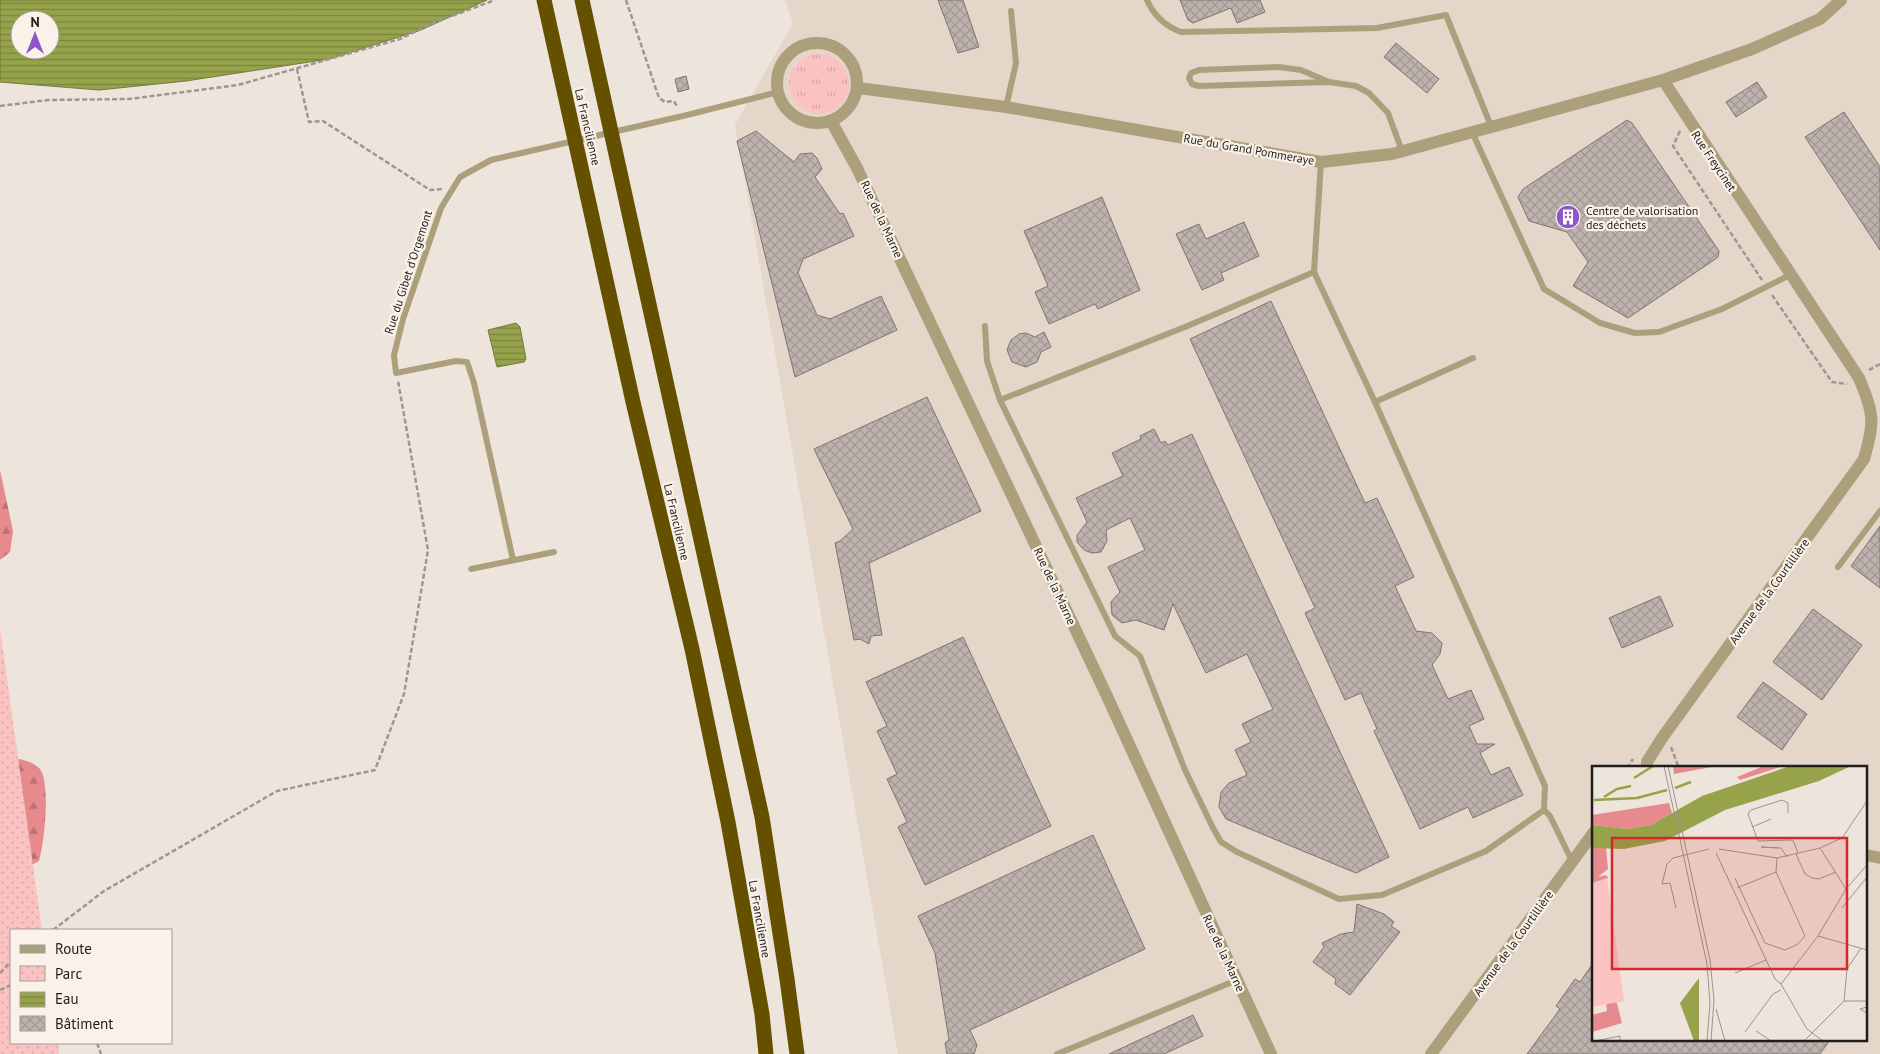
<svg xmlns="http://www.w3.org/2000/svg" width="1880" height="1054" viewBox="0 0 1880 1054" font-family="'PT Sans',sans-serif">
	<defs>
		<pattern id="grass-tufts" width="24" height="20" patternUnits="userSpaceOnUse" patternTransform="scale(1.25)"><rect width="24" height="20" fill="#fbc2c2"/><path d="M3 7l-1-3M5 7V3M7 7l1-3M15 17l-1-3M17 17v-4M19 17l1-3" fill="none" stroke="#d7a6a6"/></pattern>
		<pattern id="forest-firs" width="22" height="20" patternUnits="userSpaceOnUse" patternTransform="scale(1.25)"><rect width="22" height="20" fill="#e78a8e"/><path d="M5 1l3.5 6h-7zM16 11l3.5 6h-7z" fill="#bb7073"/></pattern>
		<pattern id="park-dots" width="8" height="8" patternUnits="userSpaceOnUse" patternTransform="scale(1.25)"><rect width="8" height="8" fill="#fbc2c2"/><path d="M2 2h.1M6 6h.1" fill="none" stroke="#d7a6a6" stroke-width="1.8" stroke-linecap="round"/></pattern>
		<pattern id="water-rules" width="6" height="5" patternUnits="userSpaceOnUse" patternTransform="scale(1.25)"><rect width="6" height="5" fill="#96a34b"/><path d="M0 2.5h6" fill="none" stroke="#7a843e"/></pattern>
		<pattern id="building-cross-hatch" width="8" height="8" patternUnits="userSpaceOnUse" patternTransform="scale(1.25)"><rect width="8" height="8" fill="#bdb2ad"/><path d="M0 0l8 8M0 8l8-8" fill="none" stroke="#a29894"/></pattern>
	</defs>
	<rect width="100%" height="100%" fill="#ede4dc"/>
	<path fill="#e4d6c8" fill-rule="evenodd" d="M785,0H1880V1054H898L735,125L793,23ZM1594,768H1866V1040H1594Z"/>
	<circle fill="url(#grass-tufts)" cx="819" cy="84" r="30"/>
	<g fill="url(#forest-firs)">
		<polygon points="0,470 13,531 10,552 0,560"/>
		<path d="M4,757C15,758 32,760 40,769C51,783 44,845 39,861L30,866L0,904V758Z"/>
	</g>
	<polygon fill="url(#park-dots)" points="0,628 42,930 11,930 11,1043 58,1043 59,1054 0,1054"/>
	<g fill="url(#water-rules)" stroke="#727a3c" fill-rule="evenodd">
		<path d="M0,0H487L421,30L329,59L186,81L99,90L0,82ZM20,20H50V50H20Z"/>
		<polygon points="516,323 520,327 526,359 524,362 497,367 488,330"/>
	</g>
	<g fill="url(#building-cross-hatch)" stroke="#7e7470">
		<polygon points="938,0 963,0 979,47 958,53"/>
		<polygon points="1180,0 1260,0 1265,12 1237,23 1231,8 1193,23 1188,20"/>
		<polygon points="1396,43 1439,79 1427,93 1384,57"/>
		<polygon points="686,76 689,89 678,92 675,79"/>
		<polygon points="1757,82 1767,97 1736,117 1726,102"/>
		<polygon points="1844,112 1880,167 1880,250 1805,137"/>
		<polygon points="1627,120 1632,123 1719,251 1718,257 1714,260 1628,318 1573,286 1588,262 1567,232 1529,221 1518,197 1523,189"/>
		<polygon points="756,131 794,162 800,154 812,153 817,158 822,169 815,177 840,214 843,213 854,236 803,259 798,273 817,315 830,319 881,296 897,330 795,377 737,141"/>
		<polygon points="1102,197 1140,290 1098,309 1095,304 1049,324 1035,292 1048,286 1024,231"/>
		<polygon points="1244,222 1259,256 1221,273 1224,280 1202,290 1176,234 1199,224 1206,239"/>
		<polygon points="1271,301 1365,503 1377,498 1414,577 1395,586 1416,631 1432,633 1442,643 1440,654 1432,665 1448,699 1471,690 1484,719 1469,726 1477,744 1495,744 1480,753 1491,775 1509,767 1523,795 1473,818 1468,807 1420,829 1374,731 1377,729 1361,693 1345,700 1305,613 1315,608 1190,339"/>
		<polygon points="1044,332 1051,347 1041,352 1037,362 1026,367 1012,362 1007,350 1011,340 1019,334 1026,333 1035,337"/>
		<polygon points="927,397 981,511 869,563 882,635 871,636 869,644 860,639 854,640 835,543 840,541 853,529 814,449"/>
		<polygon points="1154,429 1161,443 1165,441 1168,445 1192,434 1389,857 1356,873 1226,819 1219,807 1221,792 1229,783 1247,775 1235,750 1251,742 1242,724 1273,709 1247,654 1206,673 1173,604 1164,630 1136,620 1122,623 1112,615 1111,602 1120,592 1108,567 1145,550 1130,518 1106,530 1107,541 1101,552 1092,553 1084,550 1077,542 1077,535 1087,522 1076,498 1123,476 1112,453 1141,439 1140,436"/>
		<polygon points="1880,526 1880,588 1851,566"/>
		<polygon points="1660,596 1673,626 1622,648 1609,618"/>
		<polygon points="1813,609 1862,645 1822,700 1773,662"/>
		<polygon points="963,637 1051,826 925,885 898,827 907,822 887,779 897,774 877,731 887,726 866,682"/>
		<polygon points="1763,682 1807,714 1782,750 1737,717"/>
		<polygon points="1093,835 1145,949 970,1030 977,1045 974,1054 947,1054 945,1043 949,1040 935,953 918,916"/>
		<polygon points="1357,904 1384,914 1394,922 1391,926 1400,932 1350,995 1335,984 1336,979 1313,962 1324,947 1322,943 1341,934 1354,932"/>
		<polygon points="1594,962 1594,1040 1830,1040 1820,1054 1527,1054 1560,1009 1556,1006 1575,979 1580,982"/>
		<polygon points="1193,1015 1203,1036 1164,1054 1109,1054"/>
	</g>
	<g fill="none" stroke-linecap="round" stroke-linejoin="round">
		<g stroke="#9e9791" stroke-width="2.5" stroke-dasharray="5 2.5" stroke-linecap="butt">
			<polyline points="626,0 659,98 665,102 674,101 678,108"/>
			<polyline points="297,69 309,122 323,121 430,190 442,189"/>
			<polyline points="0,106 48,100 129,99 238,85 400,39 433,23 495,0"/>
			<polyline points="1680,131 1673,146 1762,280"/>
			<polyline points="1772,295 1832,382 1847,384"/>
			<polyline points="1869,370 1880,364"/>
			<polyline points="1671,747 1679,768"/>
			<polyline points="1627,768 1633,759"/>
			<polyline points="53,930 104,891 277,791 375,770 404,694 428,550 398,381"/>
			<polyline points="0,973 11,961"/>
			<polyline points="0,990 11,985"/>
			<polyline points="97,1043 101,1054"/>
		</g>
		<g stroke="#aca07c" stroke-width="6">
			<path d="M1147,0C1154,16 1165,26 1181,32L1377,28L1446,15L1491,126"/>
			<polyline points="1329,82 1199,86 1192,84 1189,78 1191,73 1199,70 1279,67 1301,70 1329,82 1356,86 1369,93 1388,113 1402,151"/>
			<polyline points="1006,107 1016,63 1011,11"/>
			<polyline points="1472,132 1544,289 1600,323 1635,333 1659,332 1722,309 1790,275"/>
			<polyline points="985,326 987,361 1000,400 1115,636 1140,656 1185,770 1213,828 1221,842 1237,852 1339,899 1382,895 1486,851 1544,810 1545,786 1375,402 1314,272"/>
			<polyline points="1000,400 1185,327 1314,272 1321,162"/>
			<polyline points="1375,402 1473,358"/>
			<polyline points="513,560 474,383 467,362 456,361 396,373 394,355 403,319 441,208 460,177 491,160 687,115 778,92"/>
			<polyline points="1838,567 1880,511"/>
			<polyline points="471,569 554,552"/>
			<polyline points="1544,810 1550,816 1572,861"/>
			<polyline points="1057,1054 1237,980"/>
		</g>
		<g stroke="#aca07c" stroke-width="12">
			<circle cx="817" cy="83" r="40"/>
			<polyline points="858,88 1006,107 1321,162 1392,154 1663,80 1752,49 1820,19 1841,0"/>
			<polyline points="831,121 857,168 1106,694 1271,1054"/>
			<path d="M1647,768V762L1662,738L1864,459C1875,420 1874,415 1859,378L1663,80"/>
			<polyline points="1866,855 1880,858"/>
			<polyline points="1431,1054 1594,832"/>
		</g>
		<g stroke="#655000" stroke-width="15">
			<polyline points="544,0 633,402 692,649 728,822 762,1014 766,1054"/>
			<polyline points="582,0 762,817 787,979 797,1054"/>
		</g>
	</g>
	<defs>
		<g id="building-disc" transform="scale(1.25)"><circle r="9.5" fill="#8f55cc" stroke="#faf2e9"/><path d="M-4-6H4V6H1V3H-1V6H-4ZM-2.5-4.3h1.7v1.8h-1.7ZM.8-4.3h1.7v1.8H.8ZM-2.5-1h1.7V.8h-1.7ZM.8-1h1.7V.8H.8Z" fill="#fff"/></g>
	</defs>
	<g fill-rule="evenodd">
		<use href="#building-disc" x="1568" y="217"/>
	</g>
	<g text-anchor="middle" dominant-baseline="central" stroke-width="4.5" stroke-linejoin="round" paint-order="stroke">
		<g font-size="12" fill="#1f1c19" stroke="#faf2e9">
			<text transform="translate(588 127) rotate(77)">La Francilienne</text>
			<text transform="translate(1249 149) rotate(10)">Rue du Grand Pommeraye</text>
			<text transform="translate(1714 161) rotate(56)">Rue Freycinet</text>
			<text transform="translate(882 219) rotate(65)">Rue de la Marne</text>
			<text transform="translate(408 272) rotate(-72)">Rue du Gibet d'Orgemont</text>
			<text transform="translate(677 522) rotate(77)">La Francilienne</text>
			<text transform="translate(1055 586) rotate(65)">Rue de la Marne</text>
			<text transform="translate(1769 591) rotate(-54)">Avenue de la Courtillière</text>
			<text transform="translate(760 919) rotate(80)">La Francilienne</text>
			<text transform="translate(1513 943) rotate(-54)">Avenue de la Courtillière</text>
			<text transform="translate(1224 953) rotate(65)">Rue de la Marne</text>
		</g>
		<g font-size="12" fill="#1f1c19" stroke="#faf2e9" text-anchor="start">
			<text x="1586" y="210">Centre de valorisation<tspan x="1586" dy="14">des déchets</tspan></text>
		</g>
	</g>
	<g transform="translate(1592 766)">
		<rect width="275" height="275" fill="#ede4dc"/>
		<path d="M81,0H125L82,8ZM172,0H191L148,14L145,11ZM77,37L80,47L59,59L36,63L0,59V49ZM0,80L14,81L16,103L6,111L14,109L16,112L0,129ZM24,234L30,257L0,266V249L15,245L14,237Z" fill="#e78a8e"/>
		<path d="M15,112L32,235L0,241V117Z" fill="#fbc2c2"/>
		<path d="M198,0H259L227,15L133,44L73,75L32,83L0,82V59L36,63L59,59L110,30ZM107,212V275H102L88,237Z" fill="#96a34b"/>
		<path fill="none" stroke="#96a34b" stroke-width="2.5" d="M42,12L61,0M83,22L99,16M12,31L25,23L39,20M2,34L45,32L75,24"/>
		<path fill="none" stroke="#9b948e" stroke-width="1" d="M72,0L115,198L118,237L115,275M76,0L118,194L122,234L119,275M196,47V37L190,34L159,44L156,48L166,75L201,74L206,87M160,61L179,53M186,82L169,81L189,82L195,91M228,82L254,123M127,83L185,92L228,82L250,72L275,35M124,87L183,213L189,218M204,88L213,108L220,112L227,113L244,106M143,112L173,177L193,184L206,178L213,170L184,106M145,122L184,106L185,92M254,123L275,99M84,142L78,117L70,118L75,98L81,92L117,83M250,142L275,111M226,170L275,184M143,207L174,194M252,235H275M275,241L268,243L275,247M124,243L133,275M164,265L179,275M153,266L181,228L189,224M3,275L28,270V275M212,275L252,235L255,203L269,182M231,275L215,263L189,218L226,170L254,123"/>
		<path fill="#d62828" fill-opacity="0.15" stroke="#d62828" stroke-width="2.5" d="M20,72H255V203H20Z"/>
		<rect width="275" height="275" fill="none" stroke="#1f1c19" stroke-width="2.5"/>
	</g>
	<rect x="10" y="929" width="162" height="115" fill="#faf2e9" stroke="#a29c96"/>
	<rect x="20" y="945" width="25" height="8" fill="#aca07c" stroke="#a29c96"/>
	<text x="55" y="954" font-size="15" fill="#1f1c19">Route</text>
	<rect x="20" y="966" width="25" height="15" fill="url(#park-dots)" stroke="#a29c96"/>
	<text x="55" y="979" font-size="15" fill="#1f1c19">Parc</text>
	<rect x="20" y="992" width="25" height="15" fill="url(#water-rules)" stroke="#a29c96"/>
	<text x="55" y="1004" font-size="15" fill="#1f1c19">Eau</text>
	<rect x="20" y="1016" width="25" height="15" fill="url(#building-cross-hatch)" stroke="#a29c96"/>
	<text x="55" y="1029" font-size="15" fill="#1f1c19">Bâtiment</text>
	<g transform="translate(35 35)"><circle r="24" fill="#faf2e9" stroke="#a29c96"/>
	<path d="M0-4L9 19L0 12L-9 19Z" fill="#8f55cc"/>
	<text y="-8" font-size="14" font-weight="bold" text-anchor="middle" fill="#1f1c19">N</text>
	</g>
</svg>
